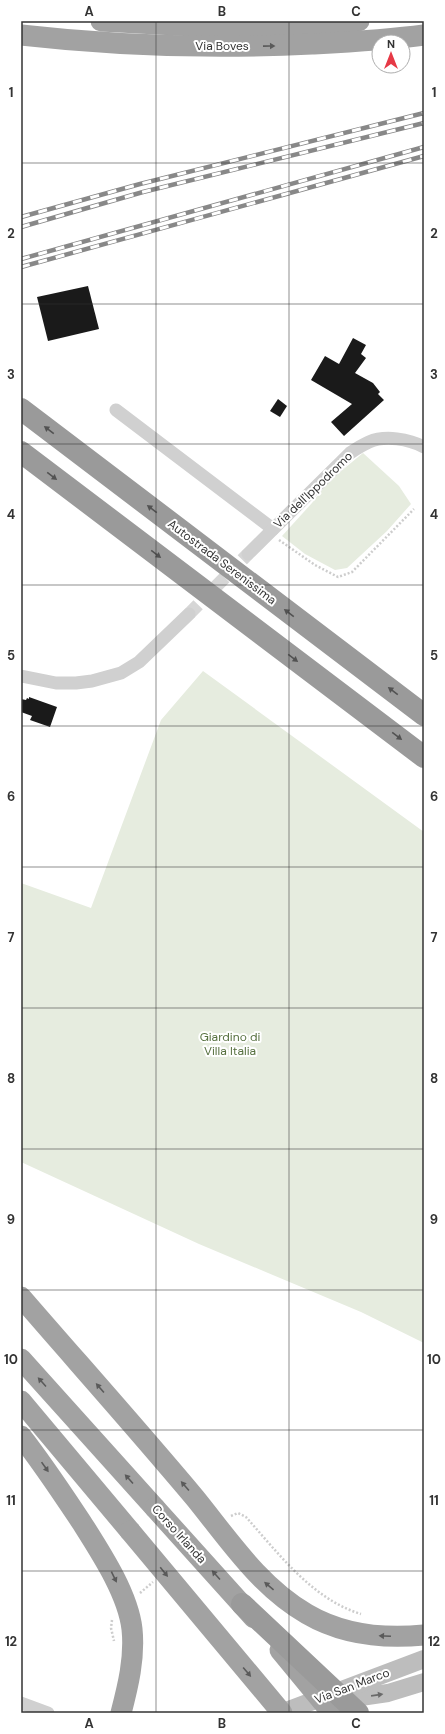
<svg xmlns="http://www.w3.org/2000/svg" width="445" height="1734" viewBox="0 0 445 1734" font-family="'DM Sans',sans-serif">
	<rect width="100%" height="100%" fill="#fff"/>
	<g fill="#e6ecdf">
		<polygon points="363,453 399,486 411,504 387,531 347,568 335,570 305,554 282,536 312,503 329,481"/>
		<polygon points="203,671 424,832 424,1343 361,1312 199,1244 21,1162 21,883 91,908 161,720"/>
	</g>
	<g fill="#1a1a1a">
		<polygon points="88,286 99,329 48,341 37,297"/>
		<polygon points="353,338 366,345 361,354 366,358 355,373 373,383 380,392 378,394 384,400 344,436 331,422 352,404 311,380 325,356 339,364"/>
		<polygon points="278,399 287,406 280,417 270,411"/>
		<polygon points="29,697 57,707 50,727 30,720 32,716 21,712 21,699 26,700 27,698 29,699"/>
	</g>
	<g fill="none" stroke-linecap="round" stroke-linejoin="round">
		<polyline stroke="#d6d6d6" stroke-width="13" stroke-dasharray="13 6" stroke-linecap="butt" points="189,614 248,554"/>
		<g stroke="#cdcdcd" stroke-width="2.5" stroke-dasharray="2 2" stroke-linecap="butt">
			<polyline points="279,540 315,565 338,577 352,572 414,509"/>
			<path d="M231,1516L238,1513L246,1517C279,1554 312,1599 361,1614"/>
			<polyline points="140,1593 153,1582"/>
			<polyline points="112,1620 111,1628 114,1641"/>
		</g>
		<g stroke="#d0d0d0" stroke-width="13">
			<polyline points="116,410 273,529"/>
			<path d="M248,554L350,453C356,449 362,445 369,442C385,435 409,439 424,447"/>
			<polyline points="21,676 56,683 76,683 92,681 121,673 139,662 189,614"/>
			<polyline points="21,1703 48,1713"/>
		</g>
		<g stroke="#bdbdbd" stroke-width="18">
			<polyline points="333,1701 388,1693 424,1682"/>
			<polyline points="281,1713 424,1659"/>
		</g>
		<g stroke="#a2a2a2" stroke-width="21">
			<polyline points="101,21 249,29 359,21"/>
			<path d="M21,35C118,46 214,49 312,44C349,42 387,40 424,35"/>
			<path d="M21,1297C79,1364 138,1430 195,1498C229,1540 259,1586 307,1614C343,1635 384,1639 424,1635"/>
			<polyline points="21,1359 155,1508"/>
			<polyline points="21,1401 130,1531"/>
			<path d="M21,1436C43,1464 62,1493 82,1523C101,1553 128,1594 132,1629C135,1658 128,1686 121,1713"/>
		</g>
		<g stroke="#9a9a9a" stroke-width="22">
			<polyline points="21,409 424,715"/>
			<polyline points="21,452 424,757"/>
		</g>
		<g stroke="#888" stroke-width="4.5">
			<g id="rail">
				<polyline points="21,217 140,184 424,113"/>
				<polyline points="21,227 143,192 424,123"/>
				<polyline points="21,259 424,147"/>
				<polyline points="21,267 424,156"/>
			</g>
		</g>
		<use href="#rail" stroke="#fff" stroke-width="3" stroke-dasharray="9" stroke-linecap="butt"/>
		<g stroke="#a2a2a2" stroke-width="21">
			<polyline points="155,1508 254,1618"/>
			<polyline points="130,1531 282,1713"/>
			<polyline points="280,1650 332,1713"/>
		</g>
		<polyline stroke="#9a9a9a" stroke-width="22" points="242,1604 358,1713"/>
	</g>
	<defs><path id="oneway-solid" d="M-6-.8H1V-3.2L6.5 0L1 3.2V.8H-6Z"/></defs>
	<g fill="#5a5a5a">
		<use href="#oneway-solid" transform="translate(269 46) rotate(-1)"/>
		<use href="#oneway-solid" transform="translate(42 1382) rotate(-132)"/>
		<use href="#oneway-solid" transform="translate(100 1388) rotate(-131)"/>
		<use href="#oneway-solid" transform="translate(45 1467) rotate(55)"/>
		<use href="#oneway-solid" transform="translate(129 1479) rotate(-132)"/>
		<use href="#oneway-solid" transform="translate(185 1486) rotate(-131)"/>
		<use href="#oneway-solid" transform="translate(164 1572) rotate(51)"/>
		<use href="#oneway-solid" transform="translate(216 1575) rotate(-132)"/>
		<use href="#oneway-solid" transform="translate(114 1577) rotate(64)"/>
		<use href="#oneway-solid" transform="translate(269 1586) rotate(-140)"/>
		<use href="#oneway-solid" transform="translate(385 1636) rotate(-177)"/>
		<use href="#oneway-solid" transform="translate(247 1672) rotate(50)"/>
	</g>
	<g fill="#525252">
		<use href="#oneway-solid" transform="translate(49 430) rotate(-143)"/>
		<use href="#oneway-solid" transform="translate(52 476) rotate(37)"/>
		<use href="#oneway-solid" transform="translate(152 509) rotate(-143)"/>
		<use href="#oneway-solid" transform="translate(156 554) rotate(37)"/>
		<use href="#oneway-solid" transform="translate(289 613) rotate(-143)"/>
		<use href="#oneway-solid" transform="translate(293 658) rotate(37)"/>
		<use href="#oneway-solid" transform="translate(393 691) rotate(-143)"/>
		<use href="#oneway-solid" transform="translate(397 736) rotate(37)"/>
	</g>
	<use fill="#6a6a6a" href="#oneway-solid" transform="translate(377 1695) rotate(-8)"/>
	<path fill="none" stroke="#333" stroke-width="1" stroke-opacity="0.55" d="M156,21V1713M289,21V1713M21,163H424M21,304H424M21,444H424M21,585H424M21,726H424M21,867H424M21,1008H424M21,1149H424M21,1290H424M21,1430H424M21,1571H424"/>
	<g text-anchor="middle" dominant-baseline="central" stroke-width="4" stroke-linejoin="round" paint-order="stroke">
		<g font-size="12" fill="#333" stroke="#fff">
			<text x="222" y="46">Via Boves</text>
			<text transform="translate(313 490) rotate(-44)">Via dell'Ippodromo</text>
			<text transform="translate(222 562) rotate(37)">Autostrada Serenissima</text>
			<text transform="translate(179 1534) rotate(48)">Corso Irlanda</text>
			<text transform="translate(352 1686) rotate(-21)">Via San Marco</text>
		</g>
		<g font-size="12" fill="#56703f" stroke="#fff">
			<text x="230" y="1037">Giardino di<tspan x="230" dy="14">Villa Italia</tspan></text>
		</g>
	</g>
	<rect width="445" height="1734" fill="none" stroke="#ffffff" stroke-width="44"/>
	<g transform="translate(391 54)"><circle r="19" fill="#ffffff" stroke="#adadad"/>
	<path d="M0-3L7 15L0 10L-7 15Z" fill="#e63946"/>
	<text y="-6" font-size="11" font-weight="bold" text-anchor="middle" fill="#333333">N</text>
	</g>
	<rect x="22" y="22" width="401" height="1690" fill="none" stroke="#333" stroke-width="1.5"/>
	<g font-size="13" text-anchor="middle" font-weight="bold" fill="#333">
		<text x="89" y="16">A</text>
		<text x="222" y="16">B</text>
		<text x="356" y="16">C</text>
		<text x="11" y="97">1</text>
		<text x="434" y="97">1</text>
		<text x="11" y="238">2</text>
		<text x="434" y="238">2</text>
		<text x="11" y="379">3</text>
		<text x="434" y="379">3</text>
		<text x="11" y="519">4</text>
		<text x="434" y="519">4</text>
		<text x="11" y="660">5</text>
		<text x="434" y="660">5</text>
		<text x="11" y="801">6</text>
		<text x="434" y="801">6</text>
		<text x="11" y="942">7</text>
		<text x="434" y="942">7</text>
		<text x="11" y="1083">8</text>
		<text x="434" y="1083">8</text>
		<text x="11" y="1224">9</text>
		<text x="434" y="1224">9</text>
		<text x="11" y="1364">10</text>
		<text x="434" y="1364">10</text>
		<text x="11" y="1505">11</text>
		<text x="434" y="1505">11</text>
		<text x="11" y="1646">12</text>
		<text x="434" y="1646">12</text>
		<text x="89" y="1728">A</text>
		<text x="222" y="1728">B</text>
		<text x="356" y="1728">C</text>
	</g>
</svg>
